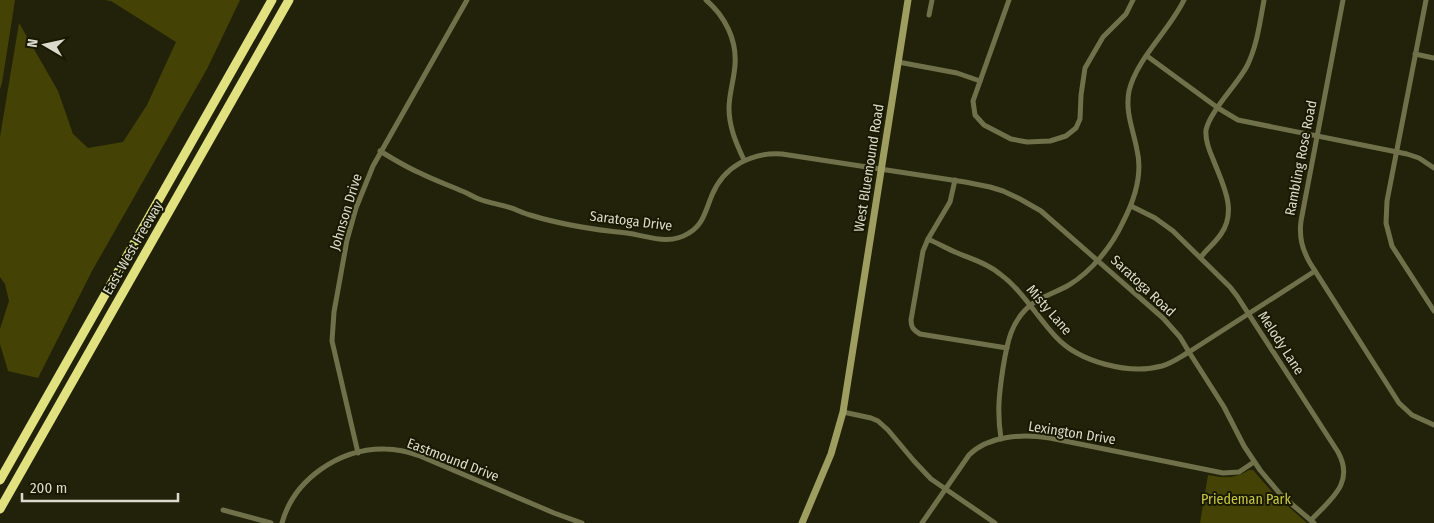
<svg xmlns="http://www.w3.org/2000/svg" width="1434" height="523" viewBox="0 0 1434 523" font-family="'Fira Sans Condensed',sans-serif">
	<rect width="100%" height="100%" fill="#22220a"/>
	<g fill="#444305">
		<polygon points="0,0 15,0 2,83 0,89"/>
		<polygon points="104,0 240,0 207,69 92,271 38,378 8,371 0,344 0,329 9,301 5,284 0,277 0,137 19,23 58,91 73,134 88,148 123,142 147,105 176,42 111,1"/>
		<path d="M1249,470H1253L1274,494L1307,523H1200L1208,475C1224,478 1235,479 1249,470Z"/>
	</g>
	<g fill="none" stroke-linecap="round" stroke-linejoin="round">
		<g stroke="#70714b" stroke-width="5">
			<path d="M706,0C725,16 737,40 735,65C734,80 729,94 729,108C729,127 736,143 744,160"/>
			<polyline points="1009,0 973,101 975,115 984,125 1011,139 1027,142 1050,141 1066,136 1076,128 1080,119 1081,95 1085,68 1103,37 1126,14 1133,0"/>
			<path d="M1343,0L1301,221C1299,237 1302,249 1310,263L1399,403L1412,415L1434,425"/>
			<polyline points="1426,0 1387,201 1386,223 1392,246 1434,311"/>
			<polyline points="929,15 932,0"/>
			<polyline points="1415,54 1434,58"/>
			<polyline points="1147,56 1218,108 1238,120 1407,154 1419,158 1434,168"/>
			<polyline points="898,62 957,73 980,81"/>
			<path d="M380,151C393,159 406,167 420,173C434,180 448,185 462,191C468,193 473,197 479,199C489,203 499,204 508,207C516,209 522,213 530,215C559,224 596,230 627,233C648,236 669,246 689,233C704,224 706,209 712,195C724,166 752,152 782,154L965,182L990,187L1003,191L1020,199L1041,211L1163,318L1180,337L1189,352L1224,407L1244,446L1260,470L1281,495L1314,523"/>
			<path d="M955,180L950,202L928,239L923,251L911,320C911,327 913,330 920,334L1007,348"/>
			<path d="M1131,206L1155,218L1173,231L1230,287L1237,296L1338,452C1355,483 1331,499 1311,520"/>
			<path d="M928,239C937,243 946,248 955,252C971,259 987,263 1000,274C1022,290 1037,317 1056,337C1079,362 1129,375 1162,366C1172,363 1180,357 1189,352L1315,271"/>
			<path d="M1201,257C1207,249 1215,243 1221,234C1238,210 1222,183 1213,159C1209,150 1205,140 1206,130C1210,111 1237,85 1247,66C1257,46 1260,22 1264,0"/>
			<polyline points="843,412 871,418 878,421 888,430 914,461 931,479 995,523"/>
			<path d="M1001,439C997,412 999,394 1003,368C1007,343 1011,320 1032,304C1043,296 1057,292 1069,285C1092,271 1112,246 1123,222C1135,199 1143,175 1137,150C1133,129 1125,112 1129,91C1137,58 1169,31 1184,0"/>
			<polyline points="358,453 332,341 334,312 347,240 356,208 373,166 467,0"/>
			<polyline points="223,510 271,523"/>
			<path d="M282,523C294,479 340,448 385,449C397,449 409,452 420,456L554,513L582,523"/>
			<path d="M922,523L969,455C989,435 1023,434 1050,438L1223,473L1239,472L1254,462"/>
		</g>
		<polyline stroke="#9e9e61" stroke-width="7" points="802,523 831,454 843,412 908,0"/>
		<g stroke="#e1e27f" stroke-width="9">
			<polyline points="0,480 272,0"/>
			<polyline points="0,509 289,0"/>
		</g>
	</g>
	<g text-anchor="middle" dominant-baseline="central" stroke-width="4" stroke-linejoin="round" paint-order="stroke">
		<g font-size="14" fill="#dbdbcd" stroke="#191902">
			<text transform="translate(1301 158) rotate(-79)">Rambling Rose Road</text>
			<text transform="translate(869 168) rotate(-81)">West Bluemound Road</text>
			<text transform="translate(346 212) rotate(-73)">Johnson Drive</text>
			<text transform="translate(631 221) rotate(7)">Saratoga Drive</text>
			<text transform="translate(133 248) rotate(-60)">East-West Freeway</text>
			<text transform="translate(1143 286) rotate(43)">Saratoga Road</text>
			<text transform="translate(1049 310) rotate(49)">Misty Lane</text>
			<text transform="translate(1281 343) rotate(57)">Melody Lane</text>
			<text transform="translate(1072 433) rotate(9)">Lexington Drive</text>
			<text transform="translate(453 460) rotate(21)">Eastmound Drive</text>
		</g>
		<g font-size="14" fill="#c9c842" stroke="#191902">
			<text x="1246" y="499">Priedeman Park</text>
		</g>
	</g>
	<g transform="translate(45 45) rotate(279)" stroke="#191902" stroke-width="4" paint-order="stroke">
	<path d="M0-4L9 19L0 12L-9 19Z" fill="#dbdbcd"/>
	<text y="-8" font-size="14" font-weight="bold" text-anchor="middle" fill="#dbdbcd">N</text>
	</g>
	<path d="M22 493v8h156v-8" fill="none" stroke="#dbdbcd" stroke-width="2.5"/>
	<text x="30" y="493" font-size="15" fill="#dbdbcd" stroke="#191902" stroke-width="4" paint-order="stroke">200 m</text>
</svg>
